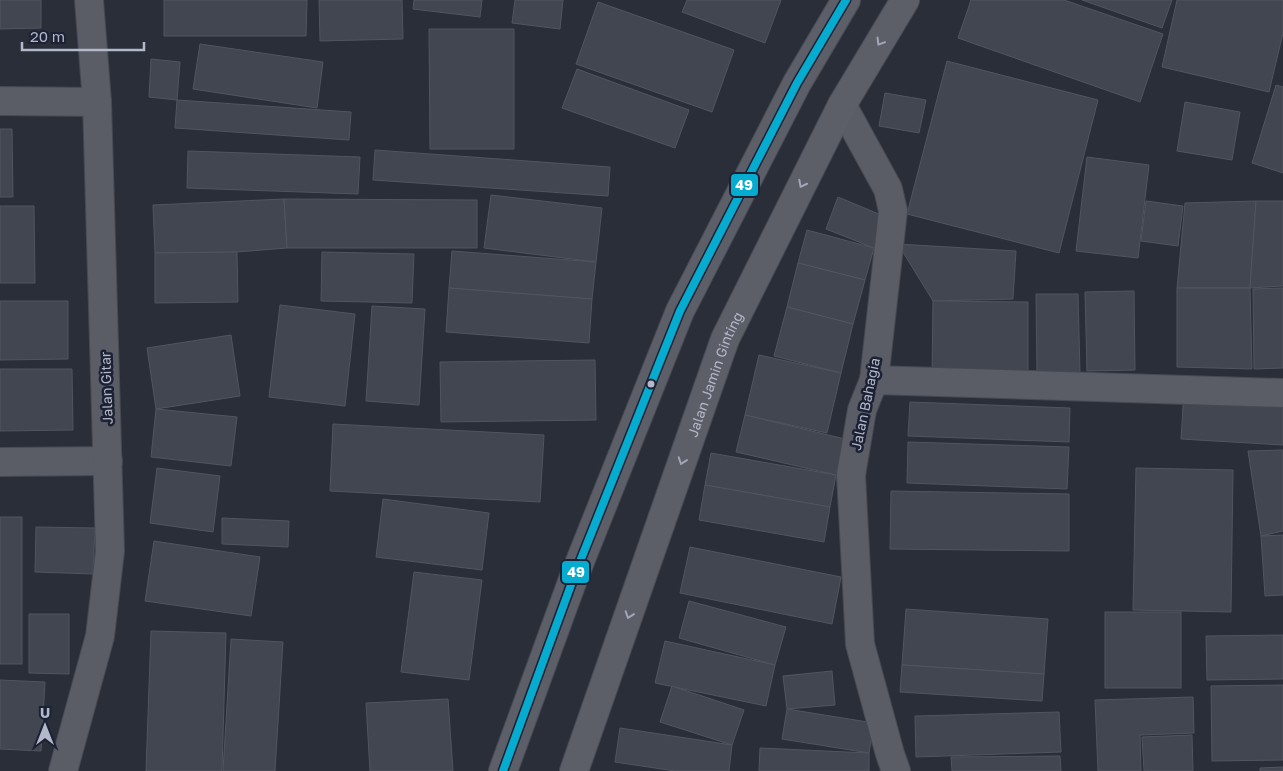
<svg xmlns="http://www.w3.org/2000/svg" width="1283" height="771" viewBox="0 0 1283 771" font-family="'Golos Text',sans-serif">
	<rect width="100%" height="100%" fill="#292e39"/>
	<g fill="#424650" stroke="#515560">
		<polygon points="0,0 41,0 41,28 0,29"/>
		<polygon points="164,0 307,0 306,36 164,36"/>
		<polygon points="319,0 402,0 403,39 320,41"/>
		<polygon points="414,0 482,0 480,17 413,9"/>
		<polygon points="515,0 563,0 560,29 512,23"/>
		<polygon points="687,0 781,0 765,43 682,12"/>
		<polygon points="971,0 1064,0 1163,34 1140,102 958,38"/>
		<polygon points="1082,0 1172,0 1162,28"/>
		<polygon points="1177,0 1283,0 1283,33 1269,92 1162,67"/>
		<polygon points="598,2 734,50 712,112 576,64"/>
		<polygon points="429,29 514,29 514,149 430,149"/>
		<polygon points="200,44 323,62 317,108 193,89"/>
		<polygon points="151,59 180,62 177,100 149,97"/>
		<polygon points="947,61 1098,100 1059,253 907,214"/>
		<polygon points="577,69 689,110 675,148 562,108"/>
		<polygon points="1276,85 1283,87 1283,173 1252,163"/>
		<polygon points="885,93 926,100 919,133 879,126"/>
		<polygon points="177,100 351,112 349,140 175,128"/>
		<polygon points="1185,102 1240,112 1232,160 1177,151"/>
		<polygon points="0,129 12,129 13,197 0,197"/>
		<polygon points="375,150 610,167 608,196 373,180"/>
		<polygon points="188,151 360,157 358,194 187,188"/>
		<polygon points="1087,157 1149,165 1138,258 1076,251"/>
		<polygon points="491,195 602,208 596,262 484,248"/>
		<polygon points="838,197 886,217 874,248 826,229"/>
		<polygon points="284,199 287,248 237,252 155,253 153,205"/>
		<polygon points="284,199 477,200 477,248 287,248"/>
		<polygon points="1146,201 1183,206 1178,246 1141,241"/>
		<polygon points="1256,201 1250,288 1177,288 1185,203"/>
		<polygon points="1256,201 1283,201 1283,286 1250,288"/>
		<polygon points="0,206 34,206 35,283 0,283"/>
		<polygon points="807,230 874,248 865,280 798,263"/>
		<polygon points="898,244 1016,251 1013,299 933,301"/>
		<polygon points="452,251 596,262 592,299 449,288"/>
		<polygon points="237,252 238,302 155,303 155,253"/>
		<polygon points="322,252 414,254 412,303 321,301"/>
		<polygon points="798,263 865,280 853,324 787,307"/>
		<polygon points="449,288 592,299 589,343 446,332"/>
		<polygon points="1177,288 1250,288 1252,369 1177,367"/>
		<polygon points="1283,288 1283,368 1254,369 1253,289"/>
		<polygon points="1134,291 1135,370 1087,371 1085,292"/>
		<polygon points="1036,294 1078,294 1080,373 1037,374"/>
		<polygon points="0,301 68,301 68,359 0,360"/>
		<polygon points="933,301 1028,302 1028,378 932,377"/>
		<polygon points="280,305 355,314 345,406 269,397"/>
		<polygon points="372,306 425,309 419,405 366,401"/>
		<polygon points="787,307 853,324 841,373 774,356"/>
		<polygon points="231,335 240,396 156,409 147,348"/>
		<polygon points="759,355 841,373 827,433 745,415"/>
		<polygon points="595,360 596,420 441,422 440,362"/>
		<polygon points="0,369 72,369 73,430 0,431"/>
		<polygon points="1184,390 1283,397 1283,445 1181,439"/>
		<polygon points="910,402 1070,408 1069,442 908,436"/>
		<polygon points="156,409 237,417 231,466 151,457"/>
		<polygon points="745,415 845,439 836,475 736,452"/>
		<polygon points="333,424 544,435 540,502 330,491"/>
		<polygon points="908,442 1069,447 1067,489 907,483"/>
		<polygon points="1283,450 1283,531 1261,536 1248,451"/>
		<polygon points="711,453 836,475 830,507 705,485"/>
		<polygon points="157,468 220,476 213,532 150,523"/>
		<polygon points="1136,468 1233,470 1231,612 1133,610"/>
		<polygon points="705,485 830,507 824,542 699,520"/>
		<polygon points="891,491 1069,494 1069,551 890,549"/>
		<polygon points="383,499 489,513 482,570 376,557"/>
		<rect x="0" y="517" width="22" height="147"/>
		<polygon points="222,518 289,521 288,547 222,544"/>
		<polygon points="36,527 95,528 93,574 35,572"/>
		<polygon points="1283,535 1283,595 1265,596 1261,536"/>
		<polygon points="154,541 260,557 251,616 145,601"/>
		<polygon points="690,547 841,577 832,624 680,593"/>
		<polygon points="414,572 482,580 469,680 401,672"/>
		<polygon points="689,601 786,627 775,665 679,638"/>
		<polygon points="906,609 1048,619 1044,674 902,665"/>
		<rect x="1105" y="612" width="76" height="76"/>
		<polygon points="29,614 69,614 69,674 29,673"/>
		<polygon points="151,631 226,633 222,771 146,771"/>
		<polygon points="1283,635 1283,679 1207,680 1206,636"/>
		<polygon points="231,639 283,642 275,771 223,771"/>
		<polygon points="665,641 775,665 766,706 655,683"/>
		<polygon points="902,665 1044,674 1042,701 900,692"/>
		<polygon points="832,671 835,705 787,709 783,676"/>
		<polygon points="0,680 45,682 41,751 0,749"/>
		<polygon points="1283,685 1283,760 1212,761 1211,686"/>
		<polygon points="672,686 744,710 732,745 660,722"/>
		<polygon points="1193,697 1194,733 1140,735 1141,771 1098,771 1095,700"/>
		<polygon points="448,699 453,771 370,771 366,703"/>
		<polygon points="787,709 874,723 869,753 782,739"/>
		<polygon points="1059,712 1061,752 916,757 915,716"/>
		<polygon points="620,728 732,745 729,771 675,771 615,762"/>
		<polygon points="1192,735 1193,771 1144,771 1142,737"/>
		<polygon points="760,748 869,753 869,771 759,771"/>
		<polygon points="1060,756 1061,771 952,771 951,757"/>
		<polygon points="1283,767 1283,771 1260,771 1260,768"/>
	</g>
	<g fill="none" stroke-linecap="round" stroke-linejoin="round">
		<g stroke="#464952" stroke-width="30">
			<g id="minor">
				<polyline points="0,101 97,102"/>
				<polyline points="842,105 888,189 893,211 874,380 862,410 851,475 860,644 890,754 896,771"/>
				<polyline points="874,380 1283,393"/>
				<polyline points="0,462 108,461"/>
				<polyline points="63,771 100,636 110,551 97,102 89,0"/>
			</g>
		</g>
		<g stroke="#474b55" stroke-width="30">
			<g id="primary">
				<polyline points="503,771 575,574 680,311 797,83 846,0"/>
				<path id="s1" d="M574,771L725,339L842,105L905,0"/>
			</g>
		</g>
		<use href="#minor" stroke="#5a5c66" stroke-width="28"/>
		<use href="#primary" stroke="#5c5e68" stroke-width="28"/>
		<g stroke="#1c2234" stroke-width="11">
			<polyline id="bus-1" points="503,771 575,574 680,311 797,83 846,0"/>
		</g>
		<use href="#bus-1" stroke="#06acd0" stroke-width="8"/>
	</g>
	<defs><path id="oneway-chevron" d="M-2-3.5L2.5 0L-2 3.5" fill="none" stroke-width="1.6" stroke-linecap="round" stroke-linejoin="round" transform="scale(1.25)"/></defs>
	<g stroke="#a2a6b6">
		<use href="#oneway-chevron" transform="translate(880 42) rotate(121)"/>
		<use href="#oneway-chevron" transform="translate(802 184) rotate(117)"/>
		<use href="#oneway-chevron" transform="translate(682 461) rotate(109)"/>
		<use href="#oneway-chevron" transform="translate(629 615) rotate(109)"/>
	</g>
	<circle fill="#b3b8ca" stroke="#1c2234" stroke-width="2" cx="651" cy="384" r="4.5"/>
	<g text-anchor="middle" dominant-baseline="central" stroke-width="5" stroke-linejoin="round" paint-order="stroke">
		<g font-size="14" fill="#b3b8ca" stroke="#1c2234">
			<text stroke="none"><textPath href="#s1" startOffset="421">Jalan Jamin Ginting</textPath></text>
			<text transform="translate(106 388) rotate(-92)">Jalan Gitar</text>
			<text transform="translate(865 404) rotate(-78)">Jalan Bahagia</text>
		</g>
	</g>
	<g stroke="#1c2234" stroke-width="2">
		<rect x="730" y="173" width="29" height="24" rx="5" fill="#06acd0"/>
		<rect x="561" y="560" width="29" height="24" rx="5" fill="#06acd0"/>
	</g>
	<g font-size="14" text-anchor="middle" font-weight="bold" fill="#fff">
		<text x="744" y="190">49</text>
		<text x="576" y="577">49</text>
	</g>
	<g transform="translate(45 726)" stroke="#1c2234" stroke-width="4" paint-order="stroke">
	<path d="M0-4L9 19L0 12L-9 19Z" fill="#b3b8ca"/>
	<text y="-8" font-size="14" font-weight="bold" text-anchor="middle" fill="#b3b8ca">U</text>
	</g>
	<path d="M22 42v8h122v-8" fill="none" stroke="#b3b8ca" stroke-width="2.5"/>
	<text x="30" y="42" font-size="15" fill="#b3b8ca" stroke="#1c2234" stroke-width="4" paint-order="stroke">20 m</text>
</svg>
